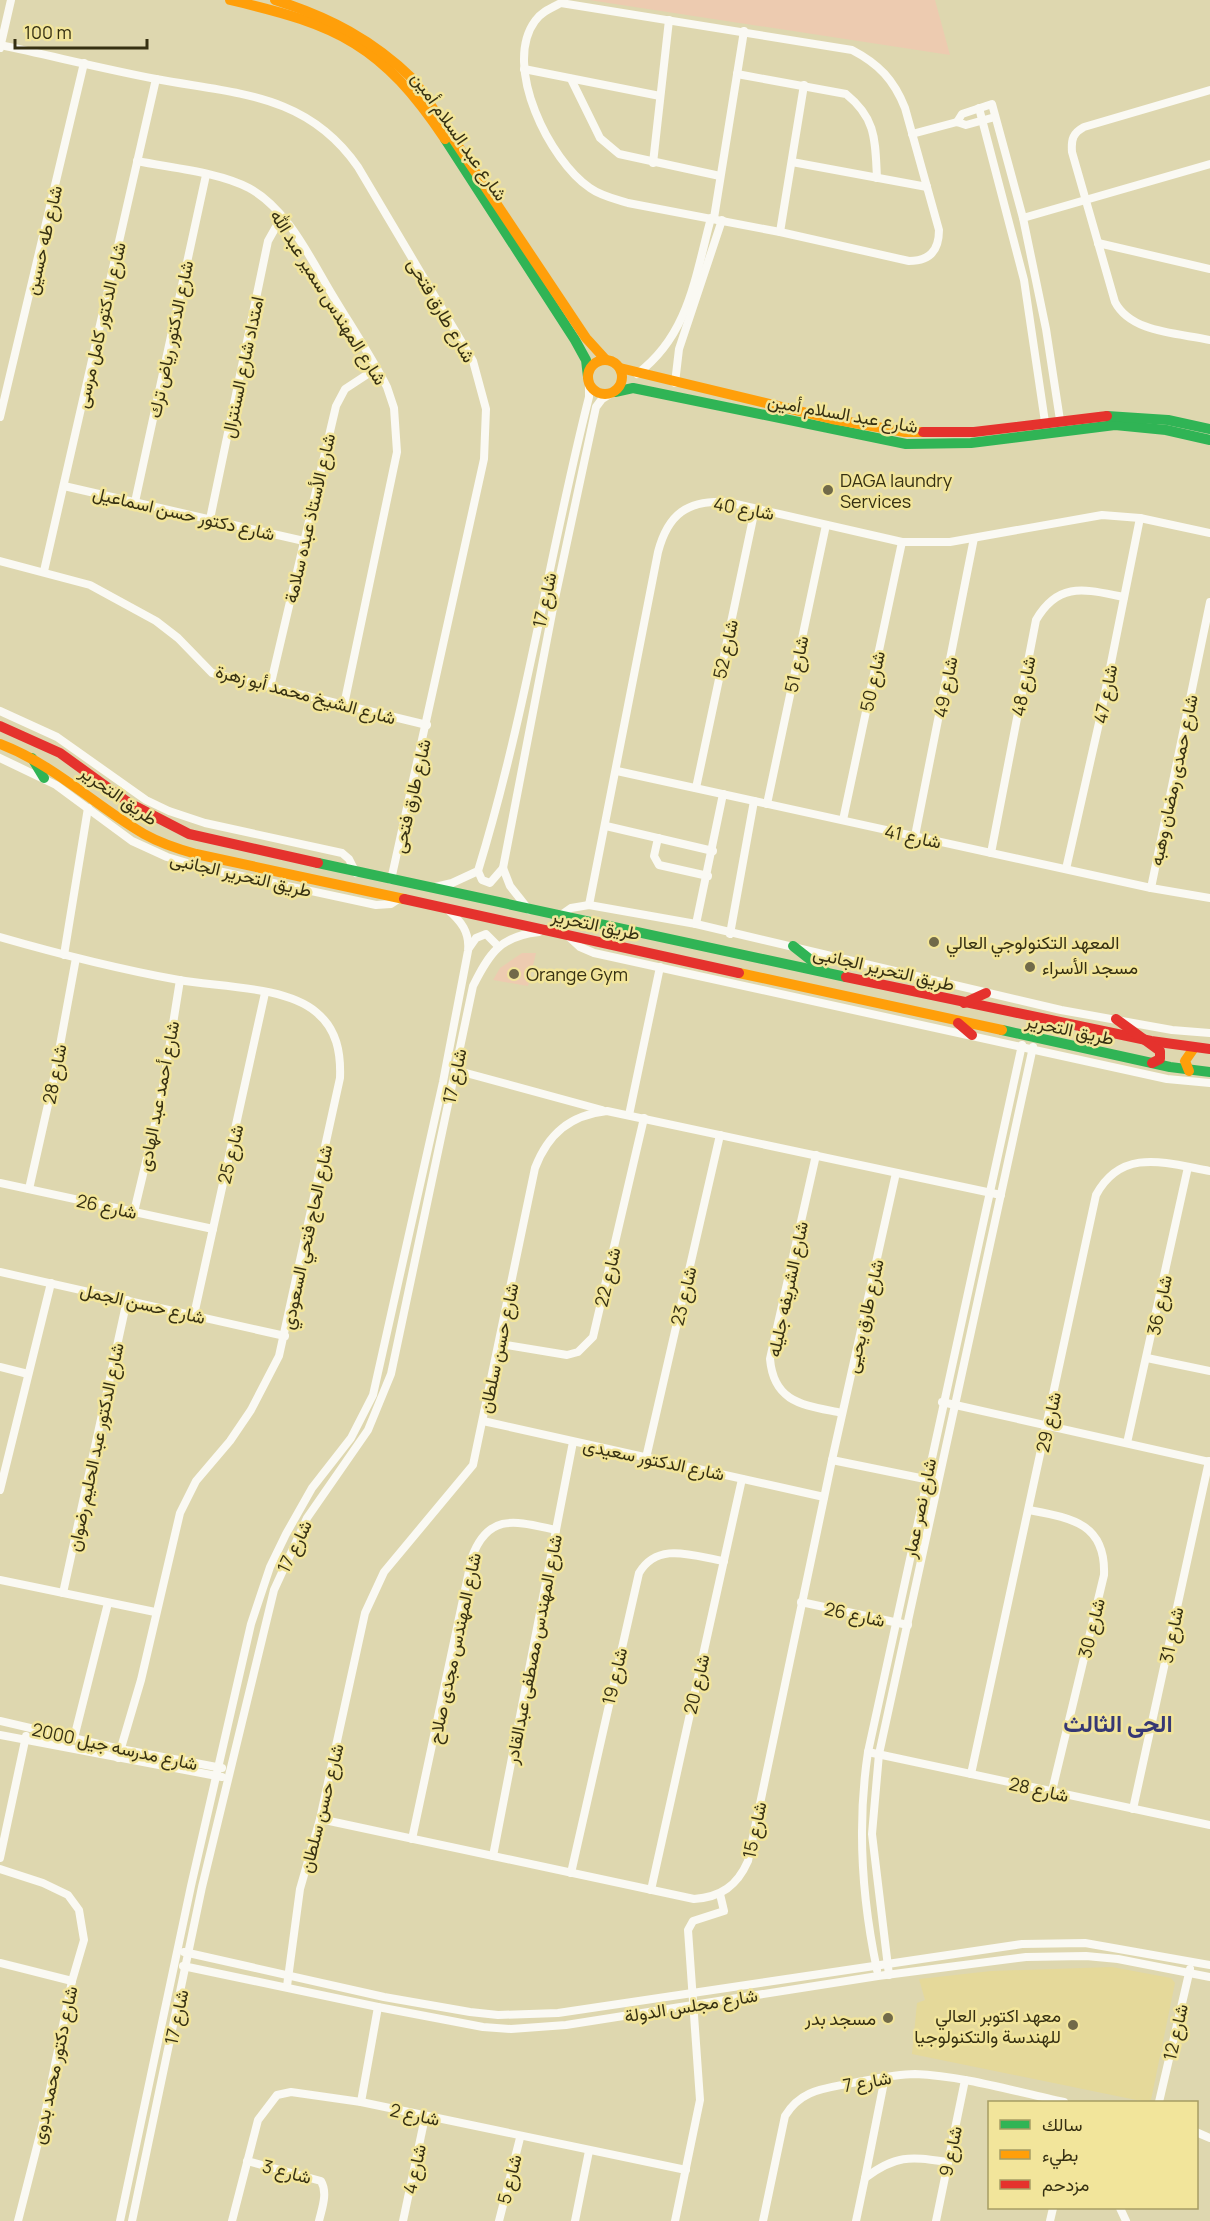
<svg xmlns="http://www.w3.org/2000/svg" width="1210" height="2221" viewBox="0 0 1210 2221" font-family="Manrope,Vazirmatn,sans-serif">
	<rect width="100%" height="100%" fill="#ded7af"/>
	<polygon fill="#e5d99a" points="1112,1967 1171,1978 1175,1983 1151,2100 1146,2102 912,2054 917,2003 925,2000 919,1979 991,1971"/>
	<g fill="#edcbb0">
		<polygon points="589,0 935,0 950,55"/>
		<polygon points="522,953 536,953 528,986 493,980 500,968"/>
	</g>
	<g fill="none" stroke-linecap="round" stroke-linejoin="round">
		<g stroke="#faf9f3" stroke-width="8">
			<path d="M561,3L852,50C879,64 894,80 905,108L939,230C939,251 929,261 909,261L780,232L628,203C615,199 601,196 590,188C550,161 502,66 535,21C541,12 551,8 561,3Z"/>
			<path d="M0,45C52,56 104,69 156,79C236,94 307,93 358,167L473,361L486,409L484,459L391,880"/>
			<polyline points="0,48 11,0"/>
			<polyline points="524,69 660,96"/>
			<path d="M737,74L846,94C877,119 875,141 877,178"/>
			<polyline points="571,79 600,138 619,154 720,176"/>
			<path d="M1210,90L1084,127C1073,133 1071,139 1072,152L1115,302C1131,333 1178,333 1210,340"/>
			<polyline points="979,108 1024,280 1045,422"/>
			<polyline points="957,122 962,114 992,104 1023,218 1046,329 1060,420"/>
			<polyline points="912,134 957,122 966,125 995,117"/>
			<path d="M137,161C172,168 219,172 249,188C288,209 311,260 333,296C351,326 371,356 387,387L394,408L397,452L344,705"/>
			<polyline points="792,162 927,187"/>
			<polyline points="653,163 669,20"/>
			<polyline points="714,218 744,31"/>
			<polyline points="1023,218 1210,164"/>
			<polyline points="780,232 804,85"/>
			<polyline points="1098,243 1210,269"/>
			<path d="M637,374C689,335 695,277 711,218"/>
			<polyline points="675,383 679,349 722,220"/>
			<polyline points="0,417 84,63"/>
			<polyline points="64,486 304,541"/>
			<polyline points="135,502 206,175"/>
			<polyline points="210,519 268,241 277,225 284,219"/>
			<polyline points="0,561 90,585 156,621 178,638 212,673 427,725"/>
			<polyline points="44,571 156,79"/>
			<polyline points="270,687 336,406 345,389 377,368"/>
			<polyline points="0,711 57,737 146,800 169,811 205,823 342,853 349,859 356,873"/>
			<polyline points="0,758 56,785 132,841 167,857 204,868 376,905 391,904 400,898"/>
			<polyline points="617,771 1151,888 1210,898"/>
			<polyline points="696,788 755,509"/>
			<polyline points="767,804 826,525"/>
			<polyline points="843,820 902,542"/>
			<polyline points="606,826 713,851"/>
			<polyline points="915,836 974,538"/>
			<polyline points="658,838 654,856 659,865 708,876"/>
			<path d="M991,853L1036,620C1059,580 1087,590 1124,597"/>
			<polyline points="1066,869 1099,723 1140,518"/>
			<polyline points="478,871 482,880 490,883 503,868"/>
			<path d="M431,888L452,883L478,871C526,715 549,554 589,397V384"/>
			<polyline points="1151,888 1210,602"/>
			<path d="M589,905L658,552C668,514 687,500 727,502L902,542H950L1102,515L1140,518L1210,533"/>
			<polyline points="529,910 510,886 503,868 554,603 596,407 602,399 610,394"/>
			<polyline points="561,915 571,908 589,905 696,924 1061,1010 1172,1030 1210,1033"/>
			<polyline points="696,924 723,794"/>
			<polyline points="730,934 754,801"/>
			<polyline points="568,936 580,947 594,953 1167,1079 1210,1083"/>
			<path d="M0,937C59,954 119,969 179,980C219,987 285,986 316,1012C337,1029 341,1053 340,1078L279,1356L251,1410L230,1441L196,1481L180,1513L141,1680L118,1758"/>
			<polyline points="469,948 476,938 486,934 498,946"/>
			<polyline points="64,955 88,808"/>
			<polyline points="455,1070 602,1110"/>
			<polyline points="629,1115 660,967"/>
			<path d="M816,1155L770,1359C774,1404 805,1405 842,1413"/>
			<polyline points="0,1183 213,1229"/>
			<polyline points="29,1189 54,1078 76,958"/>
			<polyline points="134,1212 161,1099 180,980"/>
			<polyline points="0,1272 285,1336"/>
			<polyline points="194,1315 265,993"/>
			<polyline points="500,1344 567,1355 578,1352 593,1337 644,1118"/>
			<polyline points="1147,1358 1210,1371"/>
			<polyline points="0,1367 28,1374"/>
			<polyline points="942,1402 1210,1462"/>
			<polyline points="483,1421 824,1497"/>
			<polyline points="1127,1443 1188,1167"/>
			<polyline points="646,1458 720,1135"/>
			<polyline points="832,1460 925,1479"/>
			<polyline points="0,1490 51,1283"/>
			<path d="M1029,1510C1071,1518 1106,1523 1104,1575L1052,1791"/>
			<polyline points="0,1580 155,1612"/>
			<polyline points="63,1593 127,1300"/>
			<polyline points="801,1602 908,1625"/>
			<polyline points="0,1721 120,1749 222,1768"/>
			<polyline points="0,1735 222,1777"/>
			<polyline points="74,1738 108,1603"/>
			<polyline points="868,1752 1210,1825"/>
			<path d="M971,1774L1096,1195C1122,1147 1166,1163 1210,1171"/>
			<polyline points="1133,1809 1209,1461"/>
			<path d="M320,1819L694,1899C721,1897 737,1886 748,1861L832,1460L896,1173"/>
			<path d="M412,1839L472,1557C489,1511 518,1522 556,1530"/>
			<polyline points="493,1856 573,1442"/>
			<polyline points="0,1858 26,1736"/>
			<polyline points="0,1869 43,1883 68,1895 79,1910 84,1940 72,1981 44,2119 18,2221"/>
			<path d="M571,1873L639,1573C658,1541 693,1556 724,1561"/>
			<polyline points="651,1890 742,1479"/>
			<polyline points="184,1952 384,1997 470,2012 498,2015 558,2013 1022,1944 1085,1943 1210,1965"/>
			<polyline points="0,1963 72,1981"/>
			<polyline points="183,1966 378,2007 483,2027 511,2029 566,2025 878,1976 1026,1957 1086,1956 1118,1959 1210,1977"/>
			<path d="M877,1970C862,1899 857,1824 868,1752L1022,1045"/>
			<polyline points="889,1975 872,1834 879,1754 1033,1047"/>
			<path d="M287,1986L300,1889L320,1819L365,1613L384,1572L473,1465L535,1168C548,1134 570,1115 607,1111L1001,1195"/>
			<polyline points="361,2102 378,2007"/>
			<polyline points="1159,2102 1190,1969"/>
			<polyline points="1196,2132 1210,2138"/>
			<path d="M247,2161L321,2181C328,2193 322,2208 319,2221"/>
			<polyline points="865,2178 885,2077"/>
			<polyline points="1120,2208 1126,2221"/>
			<path d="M120,2221L191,1886L251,1624L270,1567L286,1534L312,1488L351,1438L373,1395L443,1082L468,951C470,932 461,921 447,909"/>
			<path d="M132,2221L202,1887L274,1590L307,1518L368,1430L391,1374L473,986C489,954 500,936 539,932"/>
			<polyline points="232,2221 258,2120 277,2095 291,2092 361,2102 686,2170"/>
			<polyline points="403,2221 425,2117"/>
			<polyline points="499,2221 520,2138"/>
			<polyline points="575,2221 589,2151"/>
			<polyline points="675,2221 700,2100 688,1930 693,1921 724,1911 720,1894"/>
			<path d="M763,2221L785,2116C800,2091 821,2089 847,2084C870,2080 893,2074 915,2074C965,2076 1016,2092 1064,2102"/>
			<path d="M856,2221L865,2178C897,2154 911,2157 948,2162"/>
			<polyline points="936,2221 965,2080"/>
			<polyline points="1050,2221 1053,2208"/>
		</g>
		<g stroke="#30b455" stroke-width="10">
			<polyline points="445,139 575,340 586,360 588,377"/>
			<polyline points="615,392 633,388 906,444 971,443 1115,425 1166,430 1210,440"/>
			<polyline points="1107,416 1168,420 1210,429"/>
			<polyline points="32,758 44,778"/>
			<polyline points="318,863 846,977"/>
			<polyline points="793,946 826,972"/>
			<polyline points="1002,1030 1170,1067 1210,1072"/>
		</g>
		<g stroke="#ff9f0a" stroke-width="10">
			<path d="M230,0C339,25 382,45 445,139"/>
			<path d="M275,0C329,17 373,40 414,80L586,338L606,360"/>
			<circle cx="605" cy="377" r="17"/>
			<polyline points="620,368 832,419 905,432 923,432"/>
			<path d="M0,744C55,765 94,805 144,834C160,843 178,849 196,854L404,899"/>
			<polyline points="739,973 1002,1030"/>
			<polyline points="1189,1071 1185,1061 1194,1048"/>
		</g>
		<g stroke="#e5322d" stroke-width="10">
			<polyline points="923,432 974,432 1107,416"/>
			<polyline points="0,726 60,753 129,803 189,834 318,863"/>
			<polyline points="404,899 739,973"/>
			<polyline points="846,977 1151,1041 1210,1049"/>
			<polyline points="964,1003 986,993"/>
			<polyline points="1116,1019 1160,1051 1160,1059 1152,1063"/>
			<polyline points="958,1023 972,1035"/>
		</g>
	</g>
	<g fill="#716a49" stroke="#f2e59b" stroke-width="2">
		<circle cx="828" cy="490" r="6"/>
		<circle cx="934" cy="942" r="6"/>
		<circle cx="1030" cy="967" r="6"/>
		<circle cx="514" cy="974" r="6"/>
		<circle cx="888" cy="2018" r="6"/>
		<circle cx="1073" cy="2025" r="6"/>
	</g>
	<g text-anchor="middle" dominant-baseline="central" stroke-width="5" stroke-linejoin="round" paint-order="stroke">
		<g font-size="18" fill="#363012" stroke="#f2e59b">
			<text transform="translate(460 136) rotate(55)">شارع عبد السلام أمين</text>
			<text transform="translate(43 240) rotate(-77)">شارع طه حسين</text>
			<text transform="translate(329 297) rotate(58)">شارع المهندس سمير عبد الله</text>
			<text transform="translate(442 310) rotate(60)">شارع طارق فتحى</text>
			<text transform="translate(100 325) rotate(-77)">شارع الدكتور كامل مرسى</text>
			<text transform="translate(170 339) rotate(-78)">شارع الدكتور رياض ترك</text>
			<text transform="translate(242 367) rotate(-78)">امتداد شارع السنترال</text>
			<text transform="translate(843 413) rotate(10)">شارع عبد السلام أمين</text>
			<text transform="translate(744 508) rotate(10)">شارع 40</text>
			<text transform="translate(184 513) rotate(13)">شارع دكتور حسن اسماعيل</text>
			<text transform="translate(309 518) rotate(-77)">شارع الأستاذ عبده سلامة</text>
			<text transform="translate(544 600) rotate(-78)">شارع 17</text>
			<text transform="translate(725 649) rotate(-78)">شارع 52</text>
			<text transform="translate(796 664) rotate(-78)">شارع 51</text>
			<text transform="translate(872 681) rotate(-78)">شارع 50</text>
			<text transform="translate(1023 686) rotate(-79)">شارع 48</text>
			<text transform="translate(945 687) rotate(-79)">شارع 49</text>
			<text transform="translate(306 694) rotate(15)">شارع الشيخ محمد أبو زهرة</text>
			<text transform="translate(1105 694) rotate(-79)">شارع 47</text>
			<text transform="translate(1173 780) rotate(-78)">شارع حمدى رمضان وهبه</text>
			<text transform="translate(119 795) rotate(35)">طريق التحرير</text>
			<text transform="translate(411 796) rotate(-77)">شارع طارق فتحى</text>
			<text transform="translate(913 836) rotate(12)">شارع 41</text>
			<text transform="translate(241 874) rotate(13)">طريق التحرير الجانبى</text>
			<text transform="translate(596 924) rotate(12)">طريق التحرير</text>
			<text transform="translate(884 968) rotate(13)">طريق التحرير الجانبى</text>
			<text transform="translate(1070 1029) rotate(12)">طريق التحرير</text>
			<text transform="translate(54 1074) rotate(-79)">شارع 28</text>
			<text transform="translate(454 1076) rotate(-78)">شارع 17</text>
			<text transform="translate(158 1096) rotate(-79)">شارع أحمد عبد الهادى</text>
			<text transform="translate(230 1154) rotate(-77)">شارع 25</text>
			<text transform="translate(107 1206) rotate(12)">شارع 26</text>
			<text transform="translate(306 1237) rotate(-78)">شارع الحاج فتحي السعودي</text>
			<text transform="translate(607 1277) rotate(-77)">شارع 22</text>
			<text transform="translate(787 1289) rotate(-78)">شارع الشريفه جليله</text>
			<text transform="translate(683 1296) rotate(-77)">شارع 23</text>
			<text transform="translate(143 1303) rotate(13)">شارع حسن الجمل</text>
			<text transform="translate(1159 1305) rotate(-78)">شارع 36</text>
			<text transform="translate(864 1316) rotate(-77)">شارع طارق يحيى</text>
			<text transform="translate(498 1348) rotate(-78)">شارع حسن سلطان</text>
			<text transform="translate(1048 1422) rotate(-78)">شارع 29</text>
			<text transform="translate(95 1447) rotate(-78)">شارع الدكتور عبد الحليم رضوان</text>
			<text transform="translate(654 1459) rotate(12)">شارع الدكتور سعيدى</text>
			<text transform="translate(919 1508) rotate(-78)">شارع نصر عمار</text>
			<text transform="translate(294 1546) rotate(-64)">شارع 17</text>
			<text transform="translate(855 1614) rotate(12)">شارع 26</text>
			<text transform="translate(1091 1628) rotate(-76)">شارع 30</text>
			<text transform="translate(1171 1635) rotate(-78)">شارع 31</text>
			<text transform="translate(454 1648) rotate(-78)">شارع المهندس مجدى صلاح</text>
			<text transform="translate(533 1649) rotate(-79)">شارع المهندس مصطفى عبدالقادر</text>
			<text transform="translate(614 1676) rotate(-77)">شارع 19</text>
			<text transform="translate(696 1684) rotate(-77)">شارع 20</text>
			<text transform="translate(115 1746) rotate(12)">شارع مدرسه جيل 2000</text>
			<text transform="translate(1039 1789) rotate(12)">شارع 28</text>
			<text transform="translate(321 1808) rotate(-76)">شارع حسن سلطان</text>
			<text transform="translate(754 1830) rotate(-78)">شارع 15</text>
			<text transform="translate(691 2005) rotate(-9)">شارع مجلس الدولة</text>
			<text transform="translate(176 2017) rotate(-78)">شارع 17</text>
			<text transform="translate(1175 2032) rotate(-77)">شارع 12</text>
			<text transform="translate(54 2065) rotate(-78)">شارع دكتور محمد بدوى</text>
			<text transform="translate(867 2081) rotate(-10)">شارع 7</text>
			<text transform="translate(415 2114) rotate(12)">شارع 2</text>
			<text transform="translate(950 2151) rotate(-78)">شارع 9</text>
			<text transform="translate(414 2169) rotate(-78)">شارع 4</text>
			<text transform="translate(287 2171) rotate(14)">شارع 3</text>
			<text transform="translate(509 2179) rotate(-76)">شارع 5</text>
		</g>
		<g font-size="18" fill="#363012" stroke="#f2e59b" text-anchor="start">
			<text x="840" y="480">DAGA laundry<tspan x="840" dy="21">Services</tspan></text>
			<text x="946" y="942">المعهد التكنولوجي العالي</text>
			<text x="1042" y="967">مسجد الأسراء</text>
			<text x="526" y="974">Orange Gym</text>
			<text x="1061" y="2015" text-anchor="end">معهد اكتوبر العالي<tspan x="1061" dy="21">للهندسة والتكنولوجيا</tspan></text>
			<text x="876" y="2018" text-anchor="end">مسجد بدر</text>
		</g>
		<g font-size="24" font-weight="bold" fill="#363874" stroke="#f2e59b">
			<text x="1118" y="1722">الحى الثالث</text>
		</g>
	</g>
	<rect x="988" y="2101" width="210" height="108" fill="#f2e59b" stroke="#a79d64" stroke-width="1.5"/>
	<rect x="1000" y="2120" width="30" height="9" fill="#30b455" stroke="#a79d64" stroke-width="1.5"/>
	<text x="1042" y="2131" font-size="18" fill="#363012">سالك</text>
	<rect x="1000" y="2150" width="30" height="9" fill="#ff9f0a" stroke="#a79d64" stroke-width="1.5"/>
	<text x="1042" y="2161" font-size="18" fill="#363012">بطيء</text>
	<rect x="1000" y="2180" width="30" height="9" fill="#e5322d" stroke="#a79d64" stroke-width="1.5"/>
	<text x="1042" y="2191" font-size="18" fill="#363012">مزدحم</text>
	<path d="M15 39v9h132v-9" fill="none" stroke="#363012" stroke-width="3"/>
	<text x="24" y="39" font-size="18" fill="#363012" stroke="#f2e59b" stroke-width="4.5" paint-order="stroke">100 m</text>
</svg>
